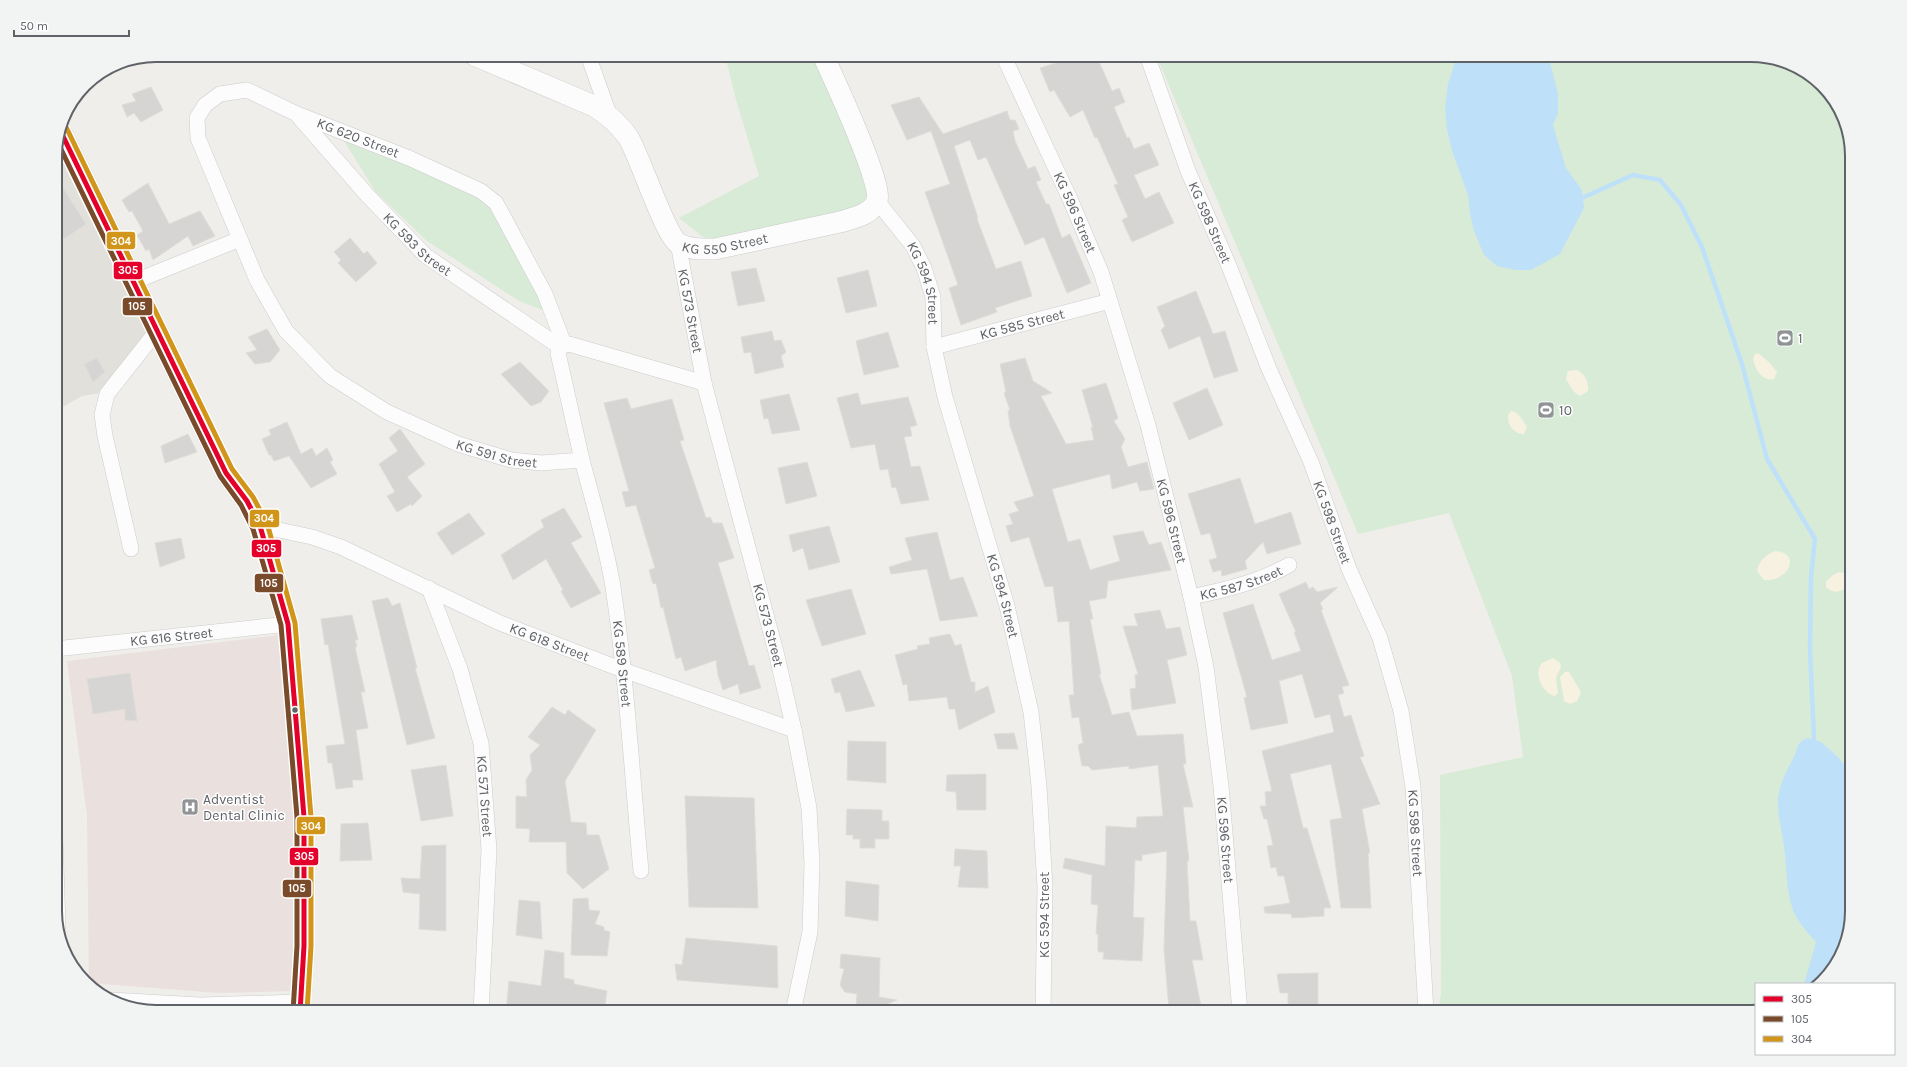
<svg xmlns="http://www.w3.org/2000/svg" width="1907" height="1067" viewBox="0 0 1907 1067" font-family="Karla,sans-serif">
	<rect width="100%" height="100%" fill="#efeeea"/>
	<polygon fill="#e2e0da" points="56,145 153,329 101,393 82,396 61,408 57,359 55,357"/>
	<polygon fill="#eae0de" points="278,635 294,797 295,991 219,993 89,983 87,816 67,661"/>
	<g fill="#d8ebd6">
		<polygon points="725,55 828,55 883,195 870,217 717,248 679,218 759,176 736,100"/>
		<polygon points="1156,55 1751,55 1801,68 1835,100 1852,150 1852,911 1839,961 1816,984 1756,984 1756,1011 1751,1012 1438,1012 1441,994 1440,775 1523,757 1512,676 1449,513 1358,534"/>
		<polygon points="338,131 499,203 550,313 519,301 427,241 375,191"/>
	</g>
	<g fill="#f6f1e1">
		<path d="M1758,353L1770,363L1777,372L1774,379C1762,382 1754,368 1753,358L1755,354Z"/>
		<path d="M1577,370C1585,374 1589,382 1588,391L1580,396L1574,392L1566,379L1568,371Z"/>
		<path d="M1511,411C1519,412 1523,421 1527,427L1524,434C1514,434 1507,425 1508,415Z"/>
		<path d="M1775,551C1802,553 1789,582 1764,580L1757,571C1759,560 1766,555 1775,551Z"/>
		<path d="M1839,572L1848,574L1851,580C1847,591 1834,596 1826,587V582L1833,575Z"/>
		<path d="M1553,658L1560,663L1561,667L1556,678L1558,693L1555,696C1542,693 1533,673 1542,663Z"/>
		<polygon points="1565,672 1569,672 1581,692 1577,701 1570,704 1564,701 1560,677"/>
	</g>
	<g fill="#bfe0f9">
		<polygon points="1457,55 1548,55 1558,93 1558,113 1553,125 1566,168 1582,190 1584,208 1560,254 1531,270 1515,270 1497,266 1484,255 1474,231 1470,214 1468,195 1452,151 1447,129 1445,108 1448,84"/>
		<path d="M1808,738L1821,742L1838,757L1852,775V911L1839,961L1816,984H1804L1816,942C1807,932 1798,922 1793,910C1786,892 1787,866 1784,846C1782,830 1777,815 1778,798C1780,783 1786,772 1793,759C1798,750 1796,741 1808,738Z"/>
	</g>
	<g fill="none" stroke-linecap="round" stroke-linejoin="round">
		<polyline stroke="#bfe0f9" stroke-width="4.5" points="1582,198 1633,175 1660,180 1681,205 1702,247 1742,364 1767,459 1815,539 1811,577 1810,650 1814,739"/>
	</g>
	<g fill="#d6d5d3" stroke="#deddd9">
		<polygon points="1053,55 1096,55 1112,91 1119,88 1125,102 1114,107 1127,138 1129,137 1134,149 1149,143 1159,165 1134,175 1145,199 1159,192 1174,223 1132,242 1122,220 1128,217 1114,185 1118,184 1097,137 1095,138 1083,110 1070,117 1054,90 1050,92 1040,68 1056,63"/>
		<polygon points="151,87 163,110 141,122 134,113 127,117 122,105 136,101 132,94"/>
		<polygon points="919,97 943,134 1007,111 1010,120 1015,120 1019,129 1013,131 1015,141 1028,169 1035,166 1041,180 1036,182 1046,204 1049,204 1062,238 1070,234 1091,283 1067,293 1044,237 1025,245 986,157 978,160 970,140 954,146 978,218 977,219 996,269 1021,261 1032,296 995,308 997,312 961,325 949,288 958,285 925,192 950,184 931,131 907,140 891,105"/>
		<polygon points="148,183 169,224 200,211 215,236 193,246 188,236 153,260 149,249 146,251 137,235 143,231 132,211 129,212 122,200"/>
		<polygon points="63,188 86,224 64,239 55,225 55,193"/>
		<polygon points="350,238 364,254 367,251 377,263 356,282 338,263 341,260 334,252"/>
		<polygon points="756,268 765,301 738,306 731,272"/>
		<polygon points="868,270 877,306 846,313 837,278"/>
		<polygon points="1196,291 1213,334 1225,331 1238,371 1214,378 1200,336 1169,349 1161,330 1165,326 1157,307"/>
		<polygon points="267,329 280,350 270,362 255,364 246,353 257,350 248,337"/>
		<polygon points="772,331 774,341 781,340 786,352 781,356 784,367 755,374 751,352 744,353 741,337"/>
		<polygon points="888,332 899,367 864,375 856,341"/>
		<polygon points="97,358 105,372 93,382 84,364"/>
		<polygon points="1025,358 1033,381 1052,393 1041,396 1066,444 1094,440 1091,427 1093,428 1082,390 1106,383 1118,418 1114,421 1125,439 1121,447 1128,467 1147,462 1154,489 1140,491 1137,482 1112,489 1110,474 1052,489 1068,542 1080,539 1090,570 1120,561 1113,536 1143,531 1149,545 1161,542 1171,570 1108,581 1106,598 1089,601 1093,619 1090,619 1101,674 1099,674 1112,715 1129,712 1137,736 1183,734 1186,764 1183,764 1193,807 1183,807 1189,861 1187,861 1190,921 1196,921 1203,960 1192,960 1202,1012 1175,1012 1175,1009 1169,1010 1164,949 1167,851 1142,855 1142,861 1135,860 1133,917 1144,918 1142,961 1103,959 1104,952 1098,952 1098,934 1096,934 1098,905 1091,904 1092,875 1063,868 1065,858 1105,866 1106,826 1136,828 1137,817 1163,816 1158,765 1129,769 1129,766 1092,770 1088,766 1082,766 1078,745 1083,743 1079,717 1072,718 1069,695 1074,695 1069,621 1058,622 1053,586 1045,587 1029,537 1011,542 1006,526 1013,524 1009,514 1019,511 1014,502 1034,496 1010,426 1008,411 1010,410 1004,393 1006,392 1000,364"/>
		<polygon points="520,362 549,391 541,402 531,406 501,374"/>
		<polygon points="1207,388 1223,425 1189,440 1173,403"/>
		<polygon points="858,393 861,405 908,397 917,425 910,427 912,436 904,437 911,467 920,466 929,500 901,504 896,487 892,488 888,469 880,470 875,444 851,448 837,398"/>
		<polygon points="789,394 800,430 772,434 768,418 764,419 760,400"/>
		<polygon points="627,398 631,409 672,399 684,440 680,441 706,518 710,517 713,523 722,523 734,558 718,563 749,666 754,665 761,688 740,694 738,684 723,690 718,675 716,660 685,671 681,657 676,659 663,607 661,608 656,583 653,584 649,570 655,568 636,505 626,507 622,492 629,491 604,403"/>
		<polygon points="287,422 301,454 312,448 316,456 327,448 333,460 330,462 337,474 311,488 289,456 274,461 271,455 269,455 262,439 271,435 269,430"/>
		<polygon points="400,429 425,464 407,477 422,496 412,506 411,504 397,512 387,496 395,492 379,464 398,451 389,438"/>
		<polygon points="188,434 197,452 165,463 161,446"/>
		<polygon points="807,462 817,496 786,504 778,468"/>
		<polygon points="1240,478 1255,524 1291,512 1301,544 1267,554 1263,542 1245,561 1247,569 1222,576 1221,570 1213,572 1209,560 1217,558 1210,533 1201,535 1188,494"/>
		<polygon points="564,508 582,537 571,543 601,593 571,608 561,591 563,590 546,559 513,580 501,555 544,527 541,520"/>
		<polygon points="469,513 485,534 452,555 437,533"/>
		<polygon points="829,526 840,562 809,570 803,548 793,552 789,535"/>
		<polygon points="937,532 950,580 963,577 978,616 940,621 927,569 891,574 889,567 912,560 905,538"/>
		<polygon points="181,538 185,558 160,567 155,543"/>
		<polygon points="1306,582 1309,589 1313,587 1317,592 1338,587 1320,603 1323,609 1321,610 1349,685 1342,687 1344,693 1338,695 1344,717 1351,715 1364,756 1360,757 1380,804 1362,809 1370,853 1368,853 1371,908 1341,908 1330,820 1342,818 1331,764 1290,774 1303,828 1307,828 1331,908 1324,908 1324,916 1292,918 1291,914 1265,913 1264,907 1290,903 1284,876 1278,876 1276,867 1271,868 1267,846 1273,845 1267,819 1264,819 1260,806 1266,806 1265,792 1272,791 1262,751 1334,732 1330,714 1315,718 1302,674 1279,681 1288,723 1251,730 1244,698 1247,697 1223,613 1253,604 1272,660 1301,651 1294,632 1296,632 1279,594"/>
		<polygon points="851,589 866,634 822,646 806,600"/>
		<polygon points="388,598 392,606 400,603 417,668 415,668 435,738 407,745 372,601"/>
		<polygon points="1160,610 1166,629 1180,627 1187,655 1167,660 1176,703 1132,710 1130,689 1136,688 1135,675 1138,674 1123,626 1138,626 1134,614"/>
		<polygon points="352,615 358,640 355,640 357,647 355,647 365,692 361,692 368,728 356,730 363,780 352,780 353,787 336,789 332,763 328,763 326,746 345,744 328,644 325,645 321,619"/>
		<polygon points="950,634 955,646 961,644 971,682 975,682 975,692 988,686 995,712 959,730 955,709 949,709 947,697 909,701 907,684 903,685 895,655 918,649 917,646 930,644 929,638"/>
		<polygon points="860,670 875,706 846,712 840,692 835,693 831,679"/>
		<polygon points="130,673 137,721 125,720 125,709 93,714 87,679"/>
		<polygon points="552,707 565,715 568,710 596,730 565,781 571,822 586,823 587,835 599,835 609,869 583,889 567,873 566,842 529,842 530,829 516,828 516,796 527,797 526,780 532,770 530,755 540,745 528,737"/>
		<polygon points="1014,733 1018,749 998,749 994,734"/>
		<polygon points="848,741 886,742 886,783 847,780"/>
		<polygon points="446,765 453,816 421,821 411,770"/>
		<polygon points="986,774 986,810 957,810 956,792 946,791 947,775"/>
		<polygon points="685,796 754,798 758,908 689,907"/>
		<polygon points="847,809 882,810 882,821 889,821 889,839 875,839 875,848 860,848 860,839 853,839 853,835 846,835"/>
		<polygon points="368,823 372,860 340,861 341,824"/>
		<polygon points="446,845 446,931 419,929 420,894 403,892 401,878 420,879 422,846"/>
		<polygon points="955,849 987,851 988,888 958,887 961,866 954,866"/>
		<polygon points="846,881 879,885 878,921 845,916"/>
		<polygon points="588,898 589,910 600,911 595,924 604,927 604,930 610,932 607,956 571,955 573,899"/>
		<polygon points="519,900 540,902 542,939 516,935"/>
		<polygon points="686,938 777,946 778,988 677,980 675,964 682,965"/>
		<polygon points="545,950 564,953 564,978 574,980 574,984 607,991 604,1012 506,1012 509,981 541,986"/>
		<polygon points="841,954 880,958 879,997 897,1000 876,1009 856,1007 857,994 845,992 840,985 844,969 840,968"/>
		<polygon points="1318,973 1318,1011 1288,1012 1288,993 1280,993 1277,974"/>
	</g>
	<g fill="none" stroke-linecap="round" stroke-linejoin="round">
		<g stroke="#cbcccc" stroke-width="16">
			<g id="street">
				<polyline points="588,55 610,117"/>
				<path id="s1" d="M1003,55L1070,199L1101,272L1148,425L1191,597L1206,667L1221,786L1240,1012"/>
				<path id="s2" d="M1147,55L1188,171L1229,266L1269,369L1311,462L1349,569L1380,638L1401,711L1413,787L1426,1012"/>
				<path id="s3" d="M299,117L368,196L426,256L560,347"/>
				<path id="s4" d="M877,201L913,246L924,268L933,297L934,347L945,397L1007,606L1031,712L1039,786L1045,887L1043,1012"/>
				<path id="s5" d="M678,243L704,383L776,652L794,730L809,808L812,863L810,932L793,1012"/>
				<polyline points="133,282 240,239"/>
				<path id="s6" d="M564,344L545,294L496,203L481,191L409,158L297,114L247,90L220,94L205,105L197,118L198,138L257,280L286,331L330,376L387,412L458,444L511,460L541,463L582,460L558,353C559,347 563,345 569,344L704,383"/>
				<path id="s7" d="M934,347L1110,301"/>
				<path id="s8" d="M582,460C593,502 606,544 613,587C627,681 632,776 641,871"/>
				<path id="s9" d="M260,526L312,537L341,547L500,623L623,670L794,730"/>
				<polyline points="131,549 105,436 102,415 107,394 157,331"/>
				<path id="s10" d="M429,588L460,669L481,743L489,850L481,1012"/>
				<path id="s11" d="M1191,597C1225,590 1259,582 1289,565"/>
				<path id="s12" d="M55,649L288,624"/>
				<polyline points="55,837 58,926"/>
				<polyline points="111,1000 200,1005 300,1002"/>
			</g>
		</g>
		<g stroke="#cacacb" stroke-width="22">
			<g id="secondary">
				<path id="s13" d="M474,55L594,106C607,114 619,124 628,137C640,156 665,236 679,244C691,250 703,249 715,249L840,222C853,218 871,215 877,201C884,186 832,75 823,55"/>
				<polyline points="60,130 226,473 247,501 260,526 288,624 304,817 304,946 300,1012"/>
			</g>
		</g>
		<use href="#street" stroke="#fdfcfc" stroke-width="15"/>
		<use href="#secondary" stroke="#fdfcfc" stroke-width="21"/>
		<g stroke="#fff" stroke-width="8">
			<polyline id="bus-1" points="60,130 226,473 247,501 260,526 288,624 304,817 304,946 300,1012"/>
		</g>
		<g stroke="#fff" stroke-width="8">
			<polyline id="bus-2" points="57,141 220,476 241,505 253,529 281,625 297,817 297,946 293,1012"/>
		</g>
		<g stroke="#fff" stroke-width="8">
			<polyline id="bus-3" points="66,127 232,469 253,497 267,523 295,623 311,817 311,946 307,1012"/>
		</g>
		<use href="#bus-1" stroke="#e4002b" stroke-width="5"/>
		<use href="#bus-2" stroke="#7a4b2a" stroke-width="5"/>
		<use href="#bus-3" stroke="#d1951a" stroke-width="5"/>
	</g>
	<defs>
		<g id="stadium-square" transform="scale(0.9)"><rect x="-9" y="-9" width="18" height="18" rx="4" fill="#919496" stroke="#fff"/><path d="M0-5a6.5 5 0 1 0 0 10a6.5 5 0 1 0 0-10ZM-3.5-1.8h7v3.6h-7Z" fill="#fff"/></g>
		<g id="hospital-square" transform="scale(0.9)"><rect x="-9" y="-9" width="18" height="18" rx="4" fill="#919496" stroke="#fff"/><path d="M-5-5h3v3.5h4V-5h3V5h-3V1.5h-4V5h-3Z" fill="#fff"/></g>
	</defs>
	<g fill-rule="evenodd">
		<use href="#stadium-square" x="1785" y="338"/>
		<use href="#stadium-square" x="1546" y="410"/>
		<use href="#hospital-square" x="190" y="807"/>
	</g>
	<circle fill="#5f6368" stroke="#fff" stroke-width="1.5" cx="295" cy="710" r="3.5"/>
	<g text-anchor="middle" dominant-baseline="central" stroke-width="3" stroke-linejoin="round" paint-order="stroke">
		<g font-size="14" fill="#5f6368" stroke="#fff">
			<text transform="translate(358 138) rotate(21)">KG 620 Street</text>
			<text stroke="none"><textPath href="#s1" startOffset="173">KG 596 Street</textPath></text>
			<text stroke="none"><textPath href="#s2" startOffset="179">KG 598 Street</textPath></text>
			<text stroke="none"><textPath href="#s13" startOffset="343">KG 550 Street</textPath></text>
			<text stroke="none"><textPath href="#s3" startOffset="174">KG 593 Street</textPath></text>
			<text stroke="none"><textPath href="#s4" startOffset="97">KG 594 Street</textPath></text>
			<text stroke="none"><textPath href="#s5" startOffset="69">KG 573 Street</textPath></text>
			<text stroke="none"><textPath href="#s7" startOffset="91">KG 585 Street</textPath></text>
			<text stroke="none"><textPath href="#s6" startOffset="973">KG 591 Street</textPath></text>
			<text stroke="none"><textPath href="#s1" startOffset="497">KG 596 Street</textPath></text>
			<text stroke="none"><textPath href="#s2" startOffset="503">KG 598 Street</textPath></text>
			<text stroke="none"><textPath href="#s11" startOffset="52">KG 587 Street</textPath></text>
			<text stroke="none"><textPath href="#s4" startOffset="421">KG 594 Street</textPath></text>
			<text stroke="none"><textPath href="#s5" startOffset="393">KG 573 Street</textPath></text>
			<text stroke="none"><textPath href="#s12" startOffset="117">KG 616 Street</textPath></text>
			<text stroke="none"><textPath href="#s9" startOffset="313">KG 618 Street</textPath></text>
			<text stroke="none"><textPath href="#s8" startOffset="208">KG 589 Street</textPath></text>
			<text stroke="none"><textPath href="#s10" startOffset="217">KG 571 Street</textPath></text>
			<text stroke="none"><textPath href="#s2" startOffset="827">KG 598 Street</textPath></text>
			<text stroke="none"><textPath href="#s1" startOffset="821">KG 596 Street</textPath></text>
			<text transform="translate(1044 915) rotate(-90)">KG 594 Street</text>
		</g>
		<g font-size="14" fill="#5f6368" stroke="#fff" text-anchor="start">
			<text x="1798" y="338">1</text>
			<text x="1559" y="410">10</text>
			<text x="203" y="799">Adventist<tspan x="203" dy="16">Dental Clinic</tspan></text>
		</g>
	</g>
	<path d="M0 0H1907V1067H0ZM156 62H1751A94 94 0 0 1 1845 156V911A94 94 0 0 1 1751 1005H156A94 94 0 0 1 62 911V156A94 94 0 0 1 156 62Z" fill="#f2f3f3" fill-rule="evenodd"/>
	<path fill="none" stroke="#5f6368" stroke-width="2" d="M156 62H1751A94 94 0 0 1 1845 156V911A94 94 0 0 1 1751 1005H156A94 94 0 0 1 62 911V156A94 94 0 0 1 156 62Z"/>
	<g stroke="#fff" stroke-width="1.5">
		<rect x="106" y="231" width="30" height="19" rx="4" fill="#d1951a"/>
		<rect x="113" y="261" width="30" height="19" rx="4" fill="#e4002b"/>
		<rect x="122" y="297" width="31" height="19" rx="4" fill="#7a4b2a"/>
		<rect x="249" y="509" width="31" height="19" rx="4" fill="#d1951a"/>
		<rect x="251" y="539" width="31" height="19" rx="4" fill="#e4002b"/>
		<rect x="254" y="573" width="30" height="20" rx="4" fill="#7a4b2a"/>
		<rect x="296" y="816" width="30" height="19" rx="4" fill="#d1951a"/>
		<rect x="289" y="847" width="30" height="19" rx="4" fill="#e4002b"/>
		<rect x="282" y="879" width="30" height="19" rx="4" fill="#7a4b2a"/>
	</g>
	<g font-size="11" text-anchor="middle" font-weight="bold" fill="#fff">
		<text x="121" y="245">304</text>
		<text x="128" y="274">305</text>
		<text x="137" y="310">105</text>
		<text x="264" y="522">304</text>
		<text x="266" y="552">305</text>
		<text x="269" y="587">105</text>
		<text x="311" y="830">304</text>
		<text x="304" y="860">305</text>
		<text x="297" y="892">105</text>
	</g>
	<rect x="1755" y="983" width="140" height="72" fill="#ffffff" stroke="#bfc1c3"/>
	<rect x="1763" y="996" width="20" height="6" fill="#e4002b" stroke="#bfc1c3"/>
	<text x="1791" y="1003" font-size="12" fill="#5f6368">305</text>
	<rect x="1763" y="1016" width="20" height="6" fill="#7a4b2a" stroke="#bfc1c3"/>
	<text x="1791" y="1023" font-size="12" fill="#5f6368">105</text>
	<rect x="1763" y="1036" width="20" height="6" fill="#d1951a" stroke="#bfc1c3"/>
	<text x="1791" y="1043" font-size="12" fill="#5f6368">304</text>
	<path d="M14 30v6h115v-6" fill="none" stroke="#5f6368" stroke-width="2"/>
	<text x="20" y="30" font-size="12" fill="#5f6368" stroke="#ffffff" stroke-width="3" paint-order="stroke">50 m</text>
</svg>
